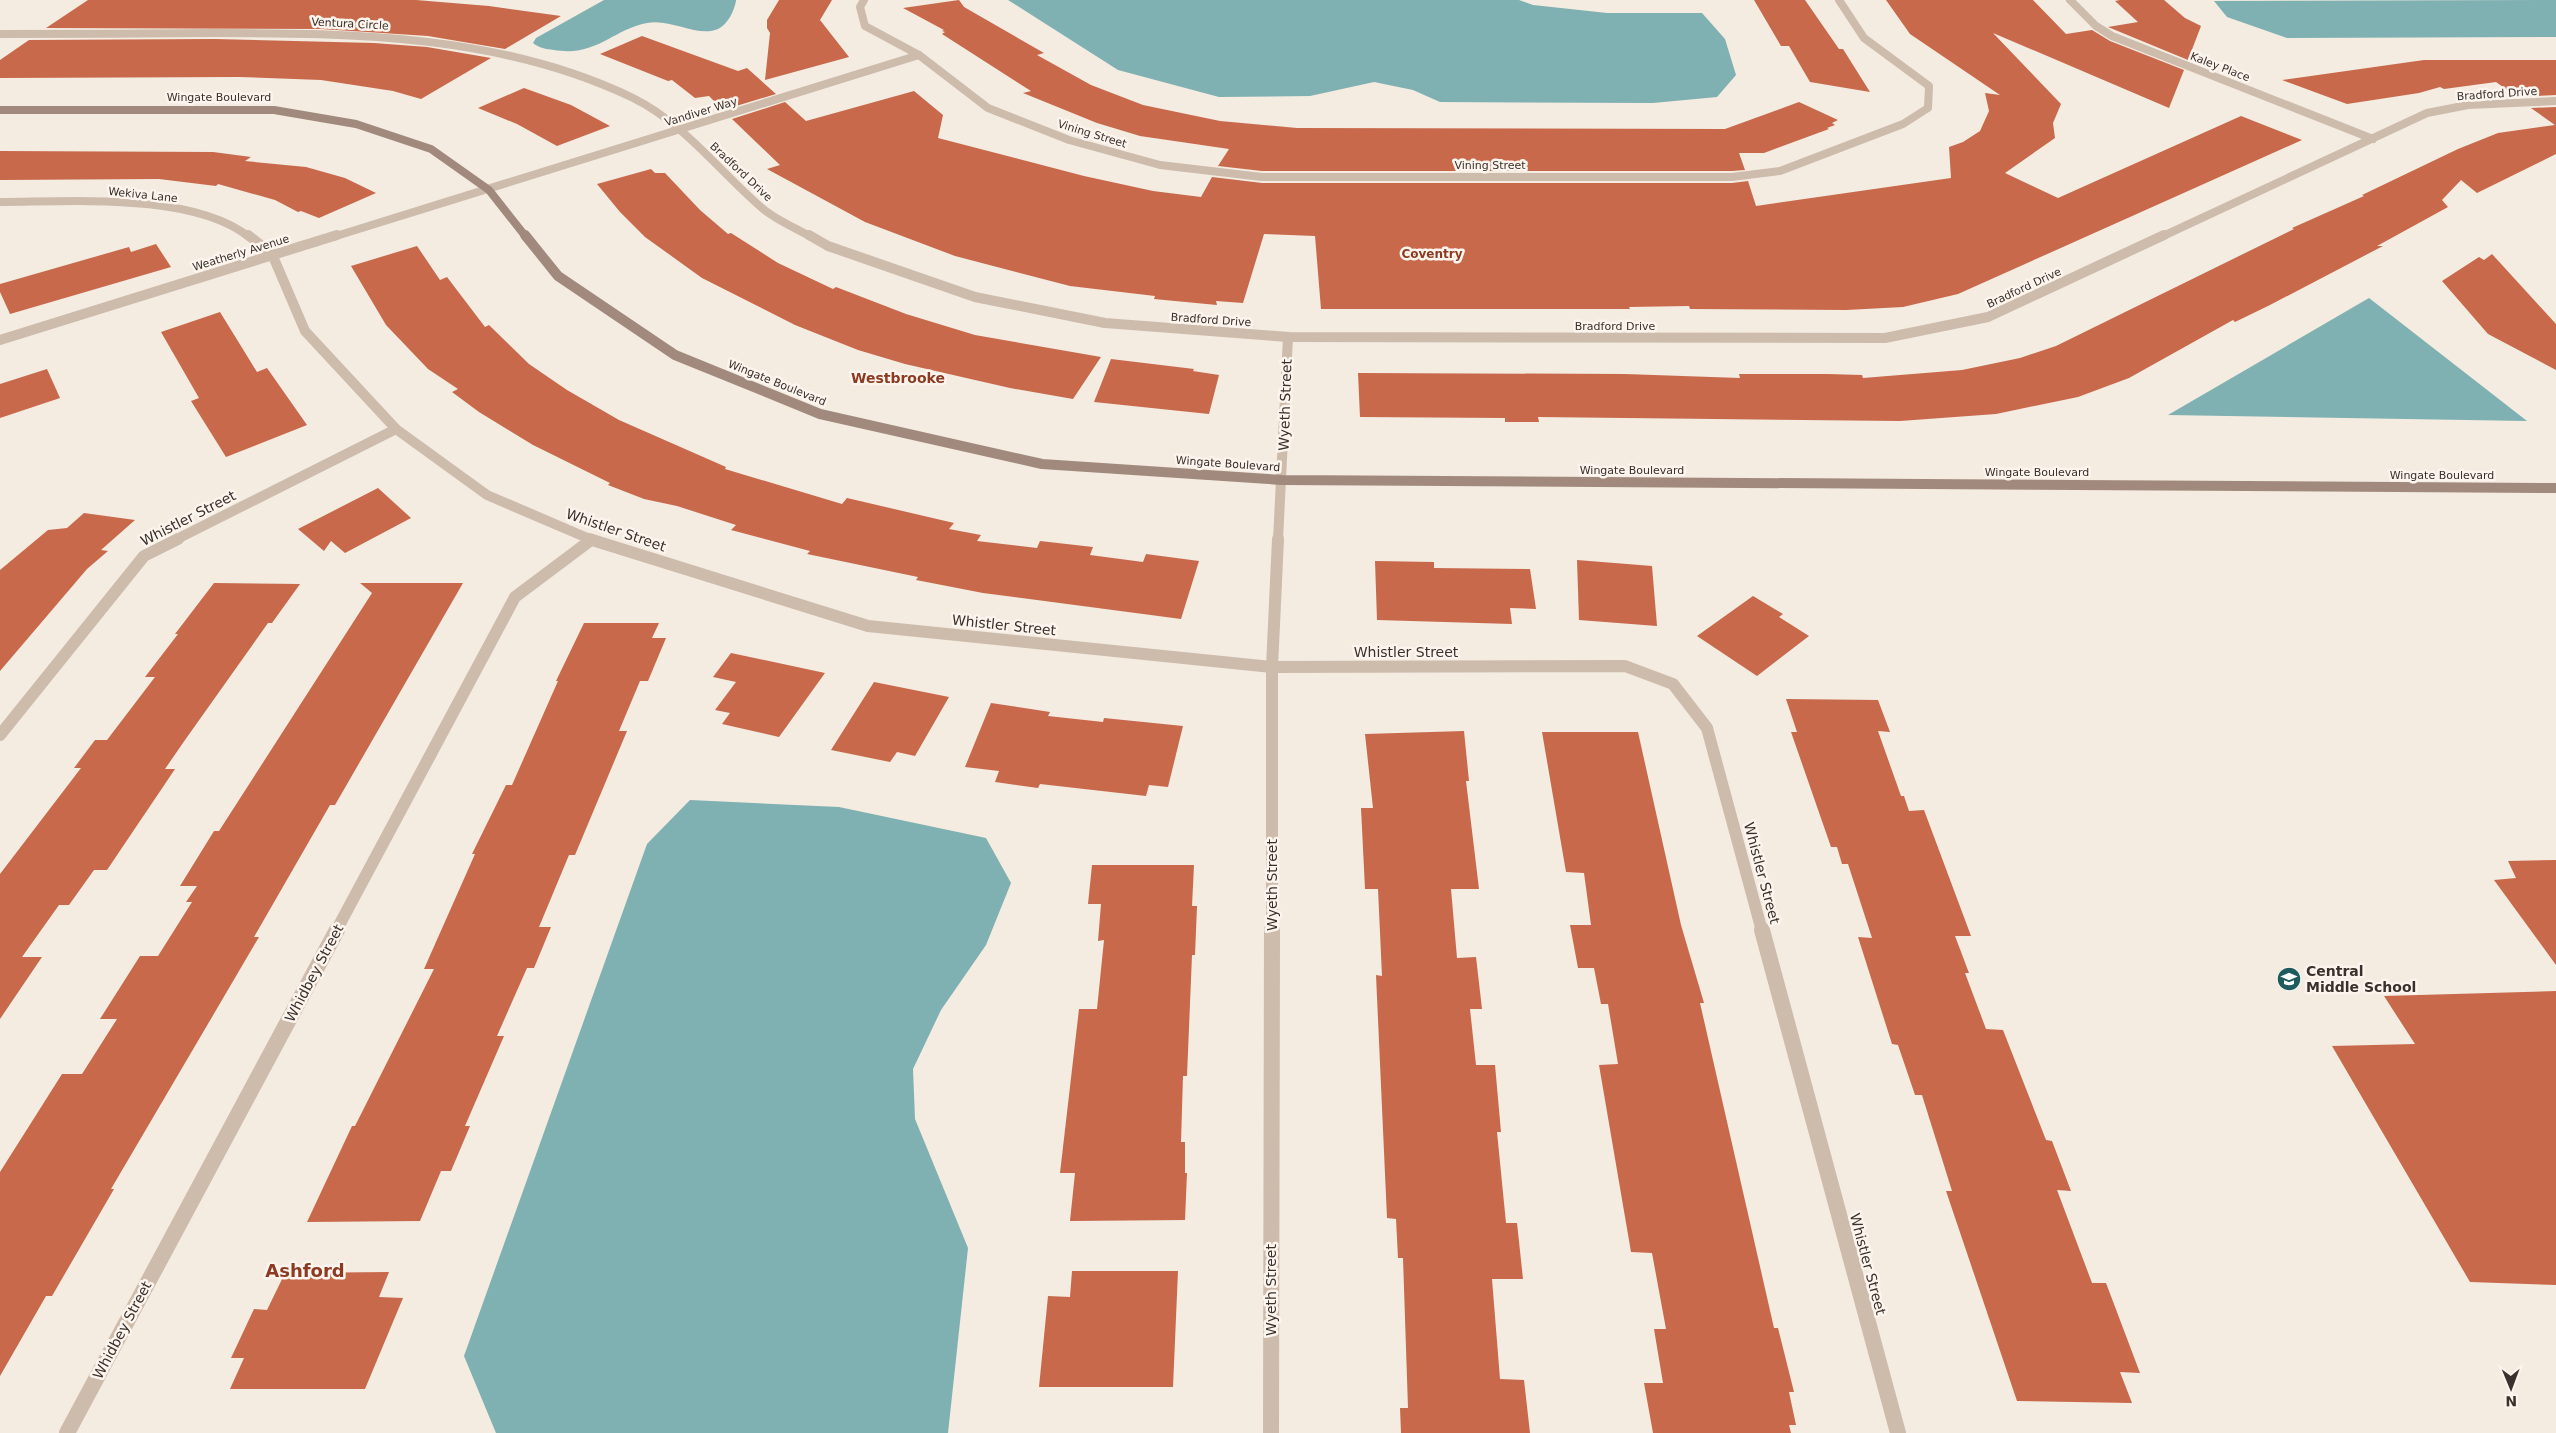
<svg xmlns="http://www.w3.org/2000/svg" width="2556" height="1433" viewBox="0 0 2556 1433" font-family="'DejaVu Sans',sans-serif">
	<rect width="100%" height="100%" fill="#f4ebe1"/>
	<g fill="#7fb0b2">
		<path d="M604,0H736V1C734,11 728,24 718,29C698,38 671,18 647,23C611,30 597,57 554,50C546,49 539,48 533,43L536,38Z"/>
		<polygon points="1008,0 1519,0 1533,5 1607,13 1702,13 1725,39 1736,75 1717,97 1653,103 1440,102 1413,90 1374,82 1310,96 1219,97 1118,70"/>
		<polygon points="2556,0 2556,37 2287,38 2227,17 2214,1"/>
		<polygon points="2369,298 2527,421 2168,415"/>
		<polygon points="690,800 839,807 986,838 1011,883 986,945 941,1010 913,1069 915,1119 968,1248 948,1433 496,1433 464,1356 647,844"/>
	</g>
	<g fill="#c8694b">
		<polygon points="88,0 416,0 489,6 561,16 505,49 428,36 321,29 46,28"/>
		<polygon points="779,0 832,0 820,20 849,57 765,80 770,33 767,28 767,20"/>
		<polygon points="959,0 964,7 1044,53 1037,55 1091,85 1143,105 1220,121 1297,128 1725,129 1799,102 1838,120 1832,123 1835,125 1827,128 1829,129 1764,153 1739,153 1745,170 1732,171 1262,171 1218,166 1229,149 1140,136 1097,123 1023,93 1031,91 942,34 945,32 942,31 944,30 903,8"/>
		<polygon points="1754,0 1805,0 1839,49 1843,49 1870,92 1810,82 1789,46 1781,46"/>
		<polygon points="1886,0 2033,0 2066,34 2092,30 2110,41 2184,70 2169,108 1993,33 2061,104 2053,123 2055,138 2005,173 2058,198 2241,116 2302,140 1958,294 1903,307 1846,310 1690,309 1689,306 1629,307 1630,309 1321,309 1315,236 1264,234 1243,303 1216,301 1217,305 1154,299 1155,296 1070,286 955,256 865,222 767,169 780,165 732,119 785,102 806,121 914,91 943,115 938,138 1084,176 1153,191 1201,197 1212,177 1262,183 1732,183 1748,181 1756,206 1951,178 1949,147 1963,142 1980,131 1989,111 1985,93 2000,95 1910,34"/>
		<polygon points="2120,0 2164,0 2185,18 2201,26 2188,60 2108,27 2138,22 2115,1"/>
		<polygon points="642,36 738,71 747,68 776,94 723,110 709,96 695,98 672,80 668,81 600,54"/>
		<polygon points="214,39 374,43 427,47 491,58 421,99 393,91 321,80 239,77 0,78 0,60 29,40"/>
		<polygon points="2424,60 2556,60 2556,95 2517,97 2496,82 2444,89 2440,87 2419,93 2347,104 2282,80"/>
		<polygon points="524,88 571,105 610,126 557,146 517,124 478,108"/>
		<polygon points="2556,107 2556,154 2477,193 2461,180 2442,200 2448,207 2377,246 2383,246 2270,305 2235,322 2233,320 2129,378 2078,397 1996,414 1900,421 1538,417 1539,422 1505,422 1505,418 1360,417 1358,373 1625,374 1740,378 1739,374 1827,374 1862,375 1863,378 1962,370 2020,358 2056,346 2294,229 2292,228 2364,196 2362,195 2458,149 2498,133 2555,125 2531,108"/>
		<polygon points="0,151 213,152 251,157 245,161 306,167 345,178 376,193 319,218 301,211 298,212 275,200 218,184 216,186 159,179 0,180"/>
		<polygon points="651,169 655,173 665,173 700,210 728,234 731,233 778,263 833,289 836,287 906,314 975,335 1101,357 1073,399 1010,388 905,364 858,350 795,325 702,278 645,237 620,212 597,184"/>
		<polygon points="156,244 171,267 10,314 0,292 0,284 129,247 131,252"/>
		<polygon points="417,246 440,280 447,277 485,327 489,325 529,364 567,390 619,420 726,467 725,469 842,504 847,498 954,523 949,529 981,535 977,541 1037,548 1040,541 1093,547 1090,555 1143,562 1146,554 1199,561 1181,619 983,593 916,580 918,577 807,554 810,551 731,530 736,525 677,506 644,499 608,485 610,483 533,445 479,412 452,392 458,389 428,369 386,325 351,266"/>
		<polygon points="2492,254 2556,324 2556,370 2488,334 2442,281 2479,257 2484,260"/>
		<polygon points="220,312 257,372 267,368 307,425 226,457 191,401 199,398 161,332"/>
		<polygon points="1111,359 1194,369 1193,371 1219,375 1209,414 1094,402"/>
		<polygon points="47,369 60,398 0,418 0,384"/>
		<polygon points="378,488 411,518 345,553 331,541 324,551 298,529"/>
		<polygon points="84,513 135,520 101,550 108,551 87,569 0,671 0,570 48,530 67,528"/>
		<polygon points="1577,560 1652,566 1657,626 1579,620"/>
		<polygon points="1375,561 1434,562 1434,568 1530,569 1536,609 1510,608 1512,624 1377,620"/>
		<polygon points="214,583 300,584 272,623 268,623 185,740 165,769 175,769 107,870 94,870 69,905 59,905 22,957 42,957 0,1019 0,874 81,768 74,768 95,740 107,740 155,677 145,677 178,634 175,634"/>
		<polygon points="360,583 463,583 335,805 330,805 254,937 259,937 111,1189 114,1189 52,1296 46,1296 0,1376 0,1172 62,1074 82,1074 117,1019 100,1019 140,956 158,956 192,902 186,902 197,886 180,886 214,831 219,831 372,593"/>
		<polygon points="1753,596 1783,614 1779,617 1809,636 1757,676 1697,636"/>
		<polygon points="584,623 659,623 652,638 666,638 648,681 640,681 619,731 627,731 575,855 569,855 539,927 551,927 534,968 527,968 497,1036 504,1036 465,1126 470,1126 451,1171 441,1171 420,1221 307,1222 352,1126 355,1126 434,969 424,969 475,854 472,854 506,785 512,785 558,681 556,681"/>
		<polygon points="731,653 825,673 779,737 722,724 730,713 715,710 736,682 713,677"/>
		<polygon points="874,682 949,697 915,756 897,752 890,762 831,750"/>
		<polygon points="1786,699 1878,700 1890,732 1878,731 1901,796 1904,796 1909,811 1924,810 1971,936 1955,936 1969,973 1965,973 1986,1029 2003,1030 2046,1140 2052,1141 2071,1191 2057,1190 2092,1283 2106,1283 2140,1373 2120,1372 2132,1403 2017,1401 1946,1191 1952,1191 1922,1095 1915,1095 1898,1045 1892,1044 1858,937 1872,938 1848,864 1842,864 1837,847 1831,847 1791,732 1797,732"/>
		<polygon points="991,703 1050,712 1048,716 1103,722 1104,718 1183,726 1168,787 1149,785 1146,796 1040,784 1038,788 995,782 999,771 965,767"/>
		<polygon points="1464,731 1469,781 1466,781 1479,889 1451,889 1457,958 1476,957 1482,1009 1470,1009 1476,1065 1495,1065 1501,1132 1497,1132 1506,1223 1517,1223 1523,1279 1492,1279 1500,1379 1524,1380 1530,1433 1401,1433 1400,1408 1408,1408 1403,1258 1398,1258 1396,1219 1387,1218 1376,975 1382,976 1378,889 1365,889 1361,808 1373,808 1365,734"/>
		<polygon points="1542,732 1638,732 1681,925 1704,1003 1700,1003 1774,1328 1778,1328 1794,1392 1789,1392 1796,1425 1789,1425 1791,1433 1653,1433 1644,1383 1663,1383 1654,1329 1666,1329 1652,1253 1631,1252 1599,1065 1618,1064 1608,1004 1601,1004 1594,968 1578,968 1570,925 1591,925 1584,873 1566,872"/>
		<polygon points="2556,860 2556,965 2494,880 2516,878 2508,861"/>
		<polygon points="1092,865 1194,865 1192,906 1197,906 1195,955 1192,955 1187,1076 1183,1076 1181,1142 1185,1142 1185,1173 1187,1173 1185,1220 1070,1221 1075,1173 1060,1173 1079,1009 1097,1009 1104,940 1098,941 1101,904 1088,904"/>
		<polygon points="2556,991 2556,1285 2470,1282 2332,1046 2415,1044 2384,996"/>
		<polygon points="1072,1271 1178,1271 1173,1387 1039,1387 1048,1296 1070,1297"/>
		<polygon points="389,1272 379,1297 403,1298 365,1389 230,1389 244,1358 231,1358 254,1309 267,1310 285,1273"/>
	</g>
	<g fill="none" stroke-linecap="round" stroke-linejoin="round">
		<g stroke="#cdbbac" stroke-width="8">
			<polyline points="864,0 860,7 865,26 919,55 988,108 1069,140 1160,165 1262,177 1732,177 1780,171 1903,124 1928,108 1929,86 1864,38 1839,0"/>
			<polyline points="2070,0 2096,26 2112,36 2373,139"/>
			<path d="M0,34C71,34 143,34 214,33C355,33 503,35 633,98C684,123 720,172 762,208C776,220 796,228 811,237"/>
			<path d="M0,202C70,202 192,192 249,237"/>
			<polyline points="333,237 919,55"/>
			<polyline points="2161,237 2427,113 2468,105 2556,101"/>
		</g>
		<g stroke="#cdbbac" stroke-width="10">
			<polyline points="248,235 272,254 305,331 396,429 487,495 592,540"/>
			<polyline points="809,235 828,246 975,297 1105,323 1288,337 1885,338 1988,317 2164,235"/>
			<polyline points="0,340 337,235"/>
			<polyline points="175,540 396,429"/>
			<polyline points="1278,540 1288,337"/>
		</g>
		<g stroke="#cdbbac" stroke-width="12">
			<polyline points="589,539 868,626 1272,667 1625,666 1673,684 1707,728 1762,931"/>
			<polyline points="0,735 144,556 178,539"/>
			<polyline points="336,931 515,597 591,540"/>
			<polyline points="1272,931 1272,667 1278,539"/>
		</g>
		<g stroke="#cdbbac" stroke-width="16">
			<polyline points="1762,930 1898,1433"/>
			<polyline points="67,1433 337,930"/>
			<polyline points="1271,1433 1272,930"/>
		</g>
		<polyline stroke="#a18a7d" stroke-width="8" points="0,110 274,110 356,124 431,149 489,190 526,237"/>
		<polyline stroke="#a18a7d" stroke-width="10" points="525,235 558,276 675,355 820,414 1042,464 1282,480 2556,488"/>
	</g>
	<defs>
		<g id="school-disc" transform="scale(1.25)"><circle r="9.5" fill="#1f5a5e" stroke="#fbf5ee"/><path d="M0-5L7-2L0 1L-7-2ZM-4 1L0 2.5L4 1V4Q0 6-4 4Z" fill="#fff"/></g>
	</defs>
	<g fill-rule="evenodd">
		<use href="#school-disc" x="2289" y="979"/>
	</g>
	<g text-anchor="middle" dominant-baseline="central" stroke-width="5" stroke-linejoin="round" paint-order="stroke">
		<g font-size="11" fill="#3b302b" stroke="#fbf5ee">
			<text transform="translate(350 24) rotate(3)">Ventura Circle</text>
			<text transform="translate(2220 67) rotate(21)">Kaley Place</text>
			<text transform="translate(2497 94) rotate(-4)">Bradford Drive</text>
			<text x="219" y="97">Wingate Boulevard</text>
			<text transform="translate(701 112) rotate(-17)">Vandiver Way</text>
			<text transform="translate(1092 134) rotate(17)">Vining Street</text>
			<text x="1490" y="165">Vining Street</text>
			<text transform="translate(741 172) rotate(43)">Bradford Drive</text>
			<text transform="translate(143 195) rotate(6)">Wekiva Lane</text>
			<text transform="translate(241 253) rotate(-17)">Weatherly Avenue</text>
			<text transform="translate(2024 288) rotate(-25)">Bradford Drive</text>
			<text transform="translate(1211 320) rotate(4)">Bradford Drive</text>
			<text x="1615" y="326">Bradford Drive</text>
			<text transform="translate(777 383) rotate(22)">Wingate Boulevard</text>
			<text transform="translate(1228 464) rotate(4)">Wingate Boulevard</text>
			<text x="1632" y="470">Wingate Boulevard</text>
			<text x="2037" y="472">Wingate Boulevard</text>
			<text x="2442" y="475">Wingate Boulevard</text>
		</g>
		<g font-size="12" font-weight="bold" fill="#8c3b22" stroke="#fbf5ee">
			<text x="1432" y="254">Coventry</text>
		</g>
		<g font-size="14" font-weight="bold" fill="#8c3b22" stroke="#fbf5ee">
			<text x="898" y="378">Westbrooke</text>
		</g>
		<g font-size="14" fill="#3b302b" stroke="#fbf5ee">
			<text transform="translate(1285 405) rotate(-88)">Wyeth Street</text>
			<text transform="translate(188 518) rotate(-27)">Whistler Street</text>
			<text transform="translate(616 530) rotate(19)">Whistler Street</text>
			<text transform="translate(1004 625) rotate(6)">Whistler Street</text>
			<text x="1406" y="652">Whistler Street</text>
			<text transform="translate(1762 873) rotate(75)">Whistler Street</text>
			<text transform="translate(1272 885) rotate(-90)">Wyeth Street</text>
			<text transform="translate(314 973) rotate(-62)">Whidbey Street</text>
			<text transform="translate(1868 1264) rotate(75)">Whistler Street</text>
			<text transform="translate(1271 1290) rotate(-90)">Wyeth Street</text>
			<text transform="translate(122 1330) rotate(-62)">Whidbey Street</text>
		</g>
		<g font-size="14" font-weight="bold" fill="#3b302b" stroke="#fbf5ee" text-anchor="start">
			<text x="2306" y="971">Central<tspan x="2306" dy="16">Middle School</tspan></text>
		</g>
		<g font-size="18" font-weight="bold" fill="#8c3b22" stroke="#fbf5ee">
			<text x="305" y="1270">Ashford</text>
		</g>
	</g>
	<g transform="translate(2511 1388) rotate(179)" stroke="#fbf5ee" stroke-width="4" paint-order="stroke">
	<path d="M0-4L9 19L0 12L-9 19Z" fill="#3b302b"/>
	<text y="-8" font-size="14" font-weight="bold" text-anchor="middle" fill="#3b302b">N</text>
	</g>
</svg>
